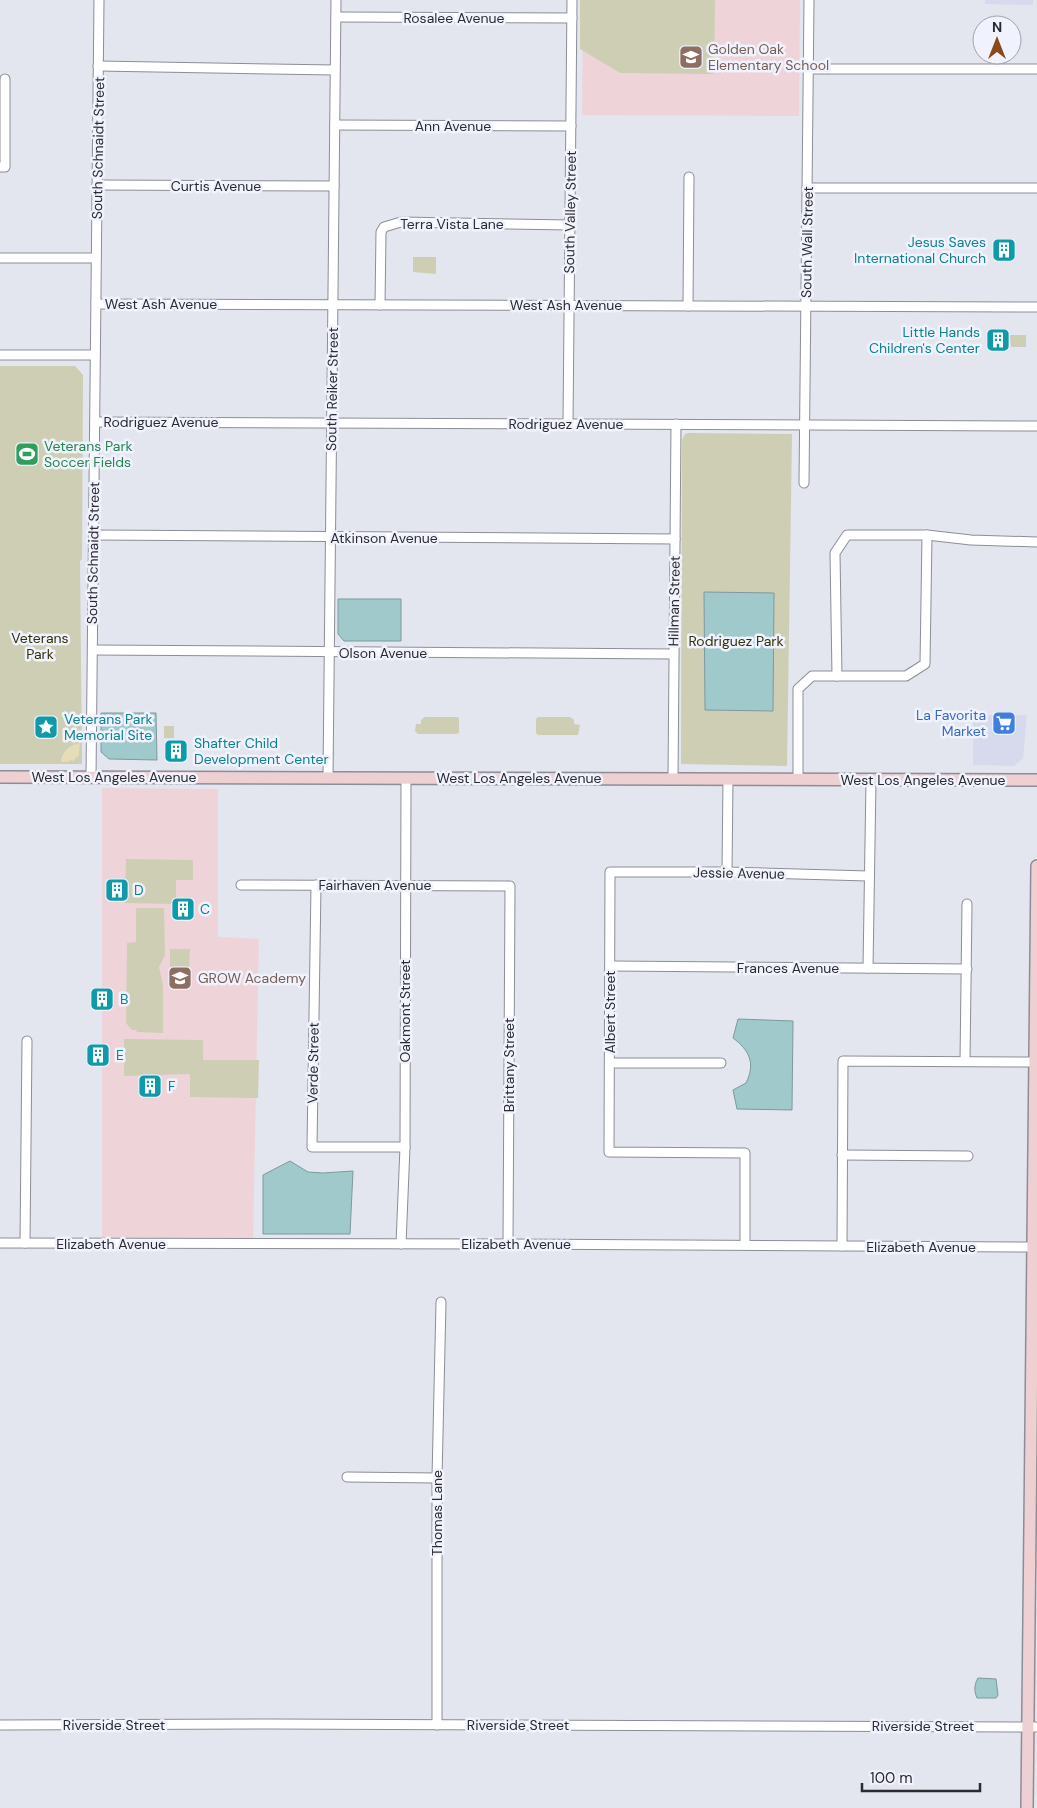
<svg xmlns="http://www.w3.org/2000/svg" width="1037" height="1808" viewBox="0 0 1037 1808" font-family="'DM Sans',sans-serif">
	<rect width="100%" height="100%" fill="#e3e5ef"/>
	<g fill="#d7daec">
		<polygon points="985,0 1033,0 1033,5 985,4"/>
		<polygon points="973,715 1027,715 1023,758 1014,766 973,765"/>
	</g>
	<g fill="#eed4d9">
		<polygon points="583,0 800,0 799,116 582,115"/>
		<polygon points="102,788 218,789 218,937 259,939 253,1240 102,1238"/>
	</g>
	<g fill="#cdceb4">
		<polygon points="580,0 715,0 714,74 620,73 580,49"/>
		<polygon points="413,257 436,257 436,274 413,272"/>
		<polygon points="1010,335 1026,335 1026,347 1011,347"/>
		<polygon points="0,366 75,366 83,375 82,559 80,561 82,764 0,764"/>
		<polygon points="688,433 792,434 787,766 681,764 682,440 685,434"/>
		<polygon points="425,717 458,717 459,719 459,733 456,734 418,734 415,731 416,724 421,724 421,720"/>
		<polygon points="538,717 570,717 574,720 574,724 580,725 578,735 538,735 536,733 536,719"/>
		<rect x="164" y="726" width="10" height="12"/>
		<polygon points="126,859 193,860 193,880 176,880 176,904 125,903"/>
		<polygon points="136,908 164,908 165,955 159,967 163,986 163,1033 137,1032 136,1030 132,1030 126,1023 127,943 136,942"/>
		<polygon points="170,949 190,949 189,967 170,967"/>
		<polygon points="124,1039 203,1040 203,1060 259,1060 258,1098 190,1097 190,1074 124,1076"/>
	</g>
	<path fill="#e6dcb7" d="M80,743L79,755L73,761L69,760V762H61C62,751 69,745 80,743Z"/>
	<g fill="#a0c9cc" stroke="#7d9a9d">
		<polygon points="704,592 774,593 773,711 705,710"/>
		<polygon points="338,599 401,599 401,641 344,641 338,634"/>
		<polygon points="101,713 156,713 157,760 109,759 101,752"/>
		<path d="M738,1019L793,1021L792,1110L737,1109L733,1090L746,1083C756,1063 749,1050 733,1038Z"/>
		<polygon points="290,1161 308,1172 323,1173 353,1171 350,1234 263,1234 263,1175"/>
		<path d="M978,1678L996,1679L998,1695L996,1698H977C974,1691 974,1685 978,1678Z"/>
	</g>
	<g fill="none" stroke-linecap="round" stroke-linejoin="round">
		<g stroke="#8c8e97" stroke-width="11">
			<g id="street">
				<polyline points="336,17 572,18"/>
				<polyline points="98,66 335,70"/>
				<polyline points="808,69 1037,69"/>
				<polyline points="335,125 571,126"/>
				<polyline points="0,167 5,167 5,79"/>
				<polyline points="97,185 334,186"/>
				<polyline points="807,188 1037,188"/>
				<polyline points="0,258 96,258"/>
				<polyline points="96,304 1037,307"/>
				<polyline points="380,305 381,232 384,227 401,222 570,225"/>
				<polyline points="688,306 689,177"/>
				<polyline points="0,355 95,355"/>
				<polyline points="95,422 1037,426"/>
				<polyline points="568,424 572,0"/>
				<polyline points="804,483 809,0"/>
				<polyline points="94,535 675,539"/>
				<polyline points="93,650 673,654"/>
				<polyline points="837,676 835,553 847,535 927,535 971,540 1037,542"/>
				<polyline points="91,777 99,0"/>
				<polyline points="328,778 336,0"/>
				<polyline points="673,779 676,424"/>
				<polyline points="798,779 798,689 812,676 906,676 925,664 927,535"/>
				<polyline points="727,872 728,779"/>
				<polyline points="241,885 510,886 508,1244"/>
				<polyline points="316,885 312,1147 405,1147"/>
				<polyline points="610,966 967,969"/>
				<polyline points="868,968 871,780"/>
				<polyline points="965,1061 967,904"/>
				<polyline points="610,1063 721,1063"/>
				<polyline points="842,1155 968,1156"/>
				<polyline points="0,1243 508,1244 1033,1247"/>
				<polyline points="25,1243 27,1041"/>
				<polyline points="401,1244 405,1147 406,778"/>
				<polyline points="745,1245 745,1153 609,1152 610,872 727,872 868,876"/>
				<polyline points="842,1246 843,1061 1035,1062"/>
				<polyline points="347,1477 437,1478"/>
				<polyline points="0,1725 271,1724 1037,1727"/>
				<polyline points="437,1725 437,1478 441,1302"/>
			</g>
		</g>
		<g stroke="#8c8e97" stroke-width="14">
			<g id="secondary">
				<polyline points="0,777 1037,780"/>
				<polyline points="1027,1808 1037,866"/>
			</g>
		</g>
		<use href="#street" stroke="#fff" stroke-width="9"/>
		<use href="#secondary" stroke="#eed0d3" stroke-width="11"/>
	</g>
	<defs>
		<g id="school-square" transform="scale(1.25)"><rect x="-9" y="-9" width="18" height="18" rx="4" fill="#8d6e63" stroke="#f0f2fd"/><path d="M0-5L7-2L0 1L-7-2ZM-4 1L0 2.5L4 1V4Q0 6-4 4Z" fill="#fff"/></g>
		<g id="building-square" transform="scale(1.25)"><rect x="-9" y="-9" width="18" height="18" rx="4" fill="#0f9aa8" stroke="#f0f2fd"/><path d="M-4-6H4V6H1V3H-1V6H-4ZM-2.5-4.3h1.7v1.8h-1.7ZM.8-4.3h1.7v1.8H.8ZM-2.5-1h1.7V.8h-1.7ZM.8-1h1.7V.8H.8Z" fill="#fff"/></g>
		<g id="stadium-square" transform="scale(1.25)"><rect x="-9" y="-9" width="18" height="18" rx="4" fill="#2e9e5b" stroke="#f0f2fd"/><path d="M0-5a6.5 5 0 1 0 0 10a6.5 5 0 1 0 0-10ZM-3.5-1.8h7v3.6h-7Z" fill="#fff"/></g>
		<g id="supermarket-square" transform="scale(1.25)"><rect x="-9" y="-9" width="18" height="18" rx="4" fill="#3f7fe0" stroke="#f0f2fd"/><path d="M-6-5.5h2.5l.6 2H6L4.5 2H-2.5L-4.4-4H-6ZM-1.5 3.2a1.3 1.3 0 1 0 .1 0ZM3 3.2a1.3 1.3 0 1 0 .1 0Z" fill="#fff"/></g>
		<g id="sight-square" transform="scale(1.25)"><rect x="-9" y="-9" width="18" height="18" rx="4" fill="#0f9aa8" stroke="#f0f2fd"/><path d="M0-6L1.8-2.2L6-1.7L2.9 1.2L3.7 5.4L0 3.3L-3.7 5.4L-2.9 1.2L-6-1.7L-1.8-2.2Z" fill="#fff"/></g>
	</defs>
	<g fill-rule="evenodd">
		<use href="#school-square" x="691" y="57"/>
		<use href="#building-square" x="1004" y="250"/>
		<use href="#building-square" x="998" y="340"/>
		<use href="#stadium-square" x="27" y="454"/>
		<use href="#supermarket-square" x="1004" y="723"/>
		<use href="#sight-square" x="46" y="727"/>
		<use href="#building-square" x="176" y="751"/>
		<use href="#building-square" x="117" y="890"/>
		<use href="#building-square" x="183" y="909"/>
		<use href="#school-square" x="180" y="978"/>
		<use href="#building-square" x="102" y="999"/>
		<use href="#building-square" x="98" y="1055"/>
		<use href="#building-square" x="150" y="1086"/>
	</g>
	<g text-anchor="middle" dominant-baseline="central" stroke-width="5" stroke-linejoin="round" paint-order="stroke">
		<g font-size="14" fill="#2b2b2f" stroke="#f0f2fd">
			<text x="454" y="18">Rosalee Avenue</text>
			<text x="453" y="126">Ann Avenue</text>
			<text transform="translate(98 148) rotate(-89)">South Schnaidt Street</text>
			<text x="216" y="186">Curtis Avenue</text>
			<text transform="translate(570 212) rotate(-89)">South Valley Street</text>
			<text x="452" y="224">Terra Vista Lane</text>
			<text transform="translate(807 242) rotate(-89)">South Wall Street</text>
			<text x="161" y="304">West Ash Avenue</text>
			<text x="566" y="305">West Ash Avenue</text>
			<text transform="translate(332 389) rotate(-89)">South Reiker Street</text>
			<text x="161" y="422">Rodriguez Avenue</text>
			<text x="566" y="424">Rodriguez Avenue</text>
			<text x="384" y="538">Atkinson Avenue</text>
			<text transform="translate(93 553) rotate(-89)">South Schnaidt Street</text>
			<text transform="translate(674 601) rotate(-89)">Hillman Street</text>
			<text x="383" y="653">Olson Avenue</text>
			<text x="114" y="777">West Los Angeles Avenue</text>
			<text x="519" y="778">West Los Angeles Avenue</text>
			<text x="923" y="780">West Los Angeles Avenue</text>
			<text transform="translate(739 873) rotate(1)">Jessie Avenue</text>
			<text x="375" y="885">Fairhaven Avenue</text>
			<text x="788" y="968">Frances Avenue</text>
			<text transform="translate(405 1011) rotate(-90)">Oakmont Street</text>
			<text transform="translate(610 1012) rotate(-90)">Albert Street</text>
			<text transform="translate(313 1063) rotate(-89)">Verde Street</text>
			<text transform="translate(509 1065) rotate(-90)">Brittany Street</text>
			<text x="111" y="1244">Elizabeth Avenue</text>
			<text x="516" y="1244">Elizabeth Avenue</text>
			<text x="921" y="1247">Elizabeth Avenue</text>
			<text transform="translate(437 1513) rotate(-90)">Thomas Lane</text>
			<text x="114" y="1725">Riverside Street</text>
			<text x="518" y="1725">Riverside Street</text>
			<text x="923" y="1726">Riverside Street</text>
		</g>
		<g font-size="14" fill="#785e54" stroke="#f0f2fd" text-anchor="start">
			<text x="708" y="49">Golden Oak<tspan x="708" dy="16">Elementary School</tspan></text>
			<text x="198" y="978">GROW Academy</text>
		</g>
		<g font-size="14" fill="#0d838f" stroke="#f0f2fd" text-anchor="start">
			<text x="986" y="242" text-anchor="end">Jesus Saves<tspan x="986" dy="16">International Church</tspan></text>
			<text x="980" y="332" text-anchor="end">Little Hands<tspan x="980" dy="16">Children's Center</tspan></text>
			<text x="64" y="719">Veterans Park<tspan x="64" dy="16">Memorial Site</tspan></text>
			<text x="194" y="743">Shafter Child<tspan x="194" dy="16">Development Center</tspan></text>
			<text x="134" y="890">D</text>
			<text x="200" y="909">C</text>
			<text x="120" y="999">B</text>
			<text x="116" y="1055">E</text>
			<text x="168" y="1086">F</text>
		</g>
		<g font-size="14" fill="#27864d" stroke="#f0f2fd" text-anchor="start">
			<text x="44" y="446">Veterans Park<tspan x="44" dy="16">Soccer Fields</tspan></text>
		</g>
		<g font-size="14" fill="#313108" stroke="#f0f2fd">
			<text x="40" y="638">Veterans<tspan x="40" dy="16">Park</tspan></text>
			<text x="736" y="641">Rodriguez Park</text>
		</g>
		<g font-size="14" fill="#366cbe" stroke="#f0f2fd" text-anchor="end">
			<text x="986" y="715">La Favorita<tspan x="986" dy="16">Market</tspan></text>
		</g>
	</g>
	<g transform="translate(997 40)"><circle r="24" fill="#f0f2fd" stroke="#a1a2ab"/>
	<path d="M0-4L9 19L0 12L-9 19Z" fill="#8b4818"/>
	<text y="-8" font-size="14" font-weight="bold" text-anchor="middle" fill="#2b2b2f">N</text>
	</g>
	<path d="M862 1783v8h118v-8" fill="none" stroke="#2b2b2f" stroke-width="2.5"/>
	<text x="870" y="1783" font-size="15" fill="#2b2b2f" stroke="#f0f2fd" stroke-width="4" paint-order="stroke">100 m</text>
</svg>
